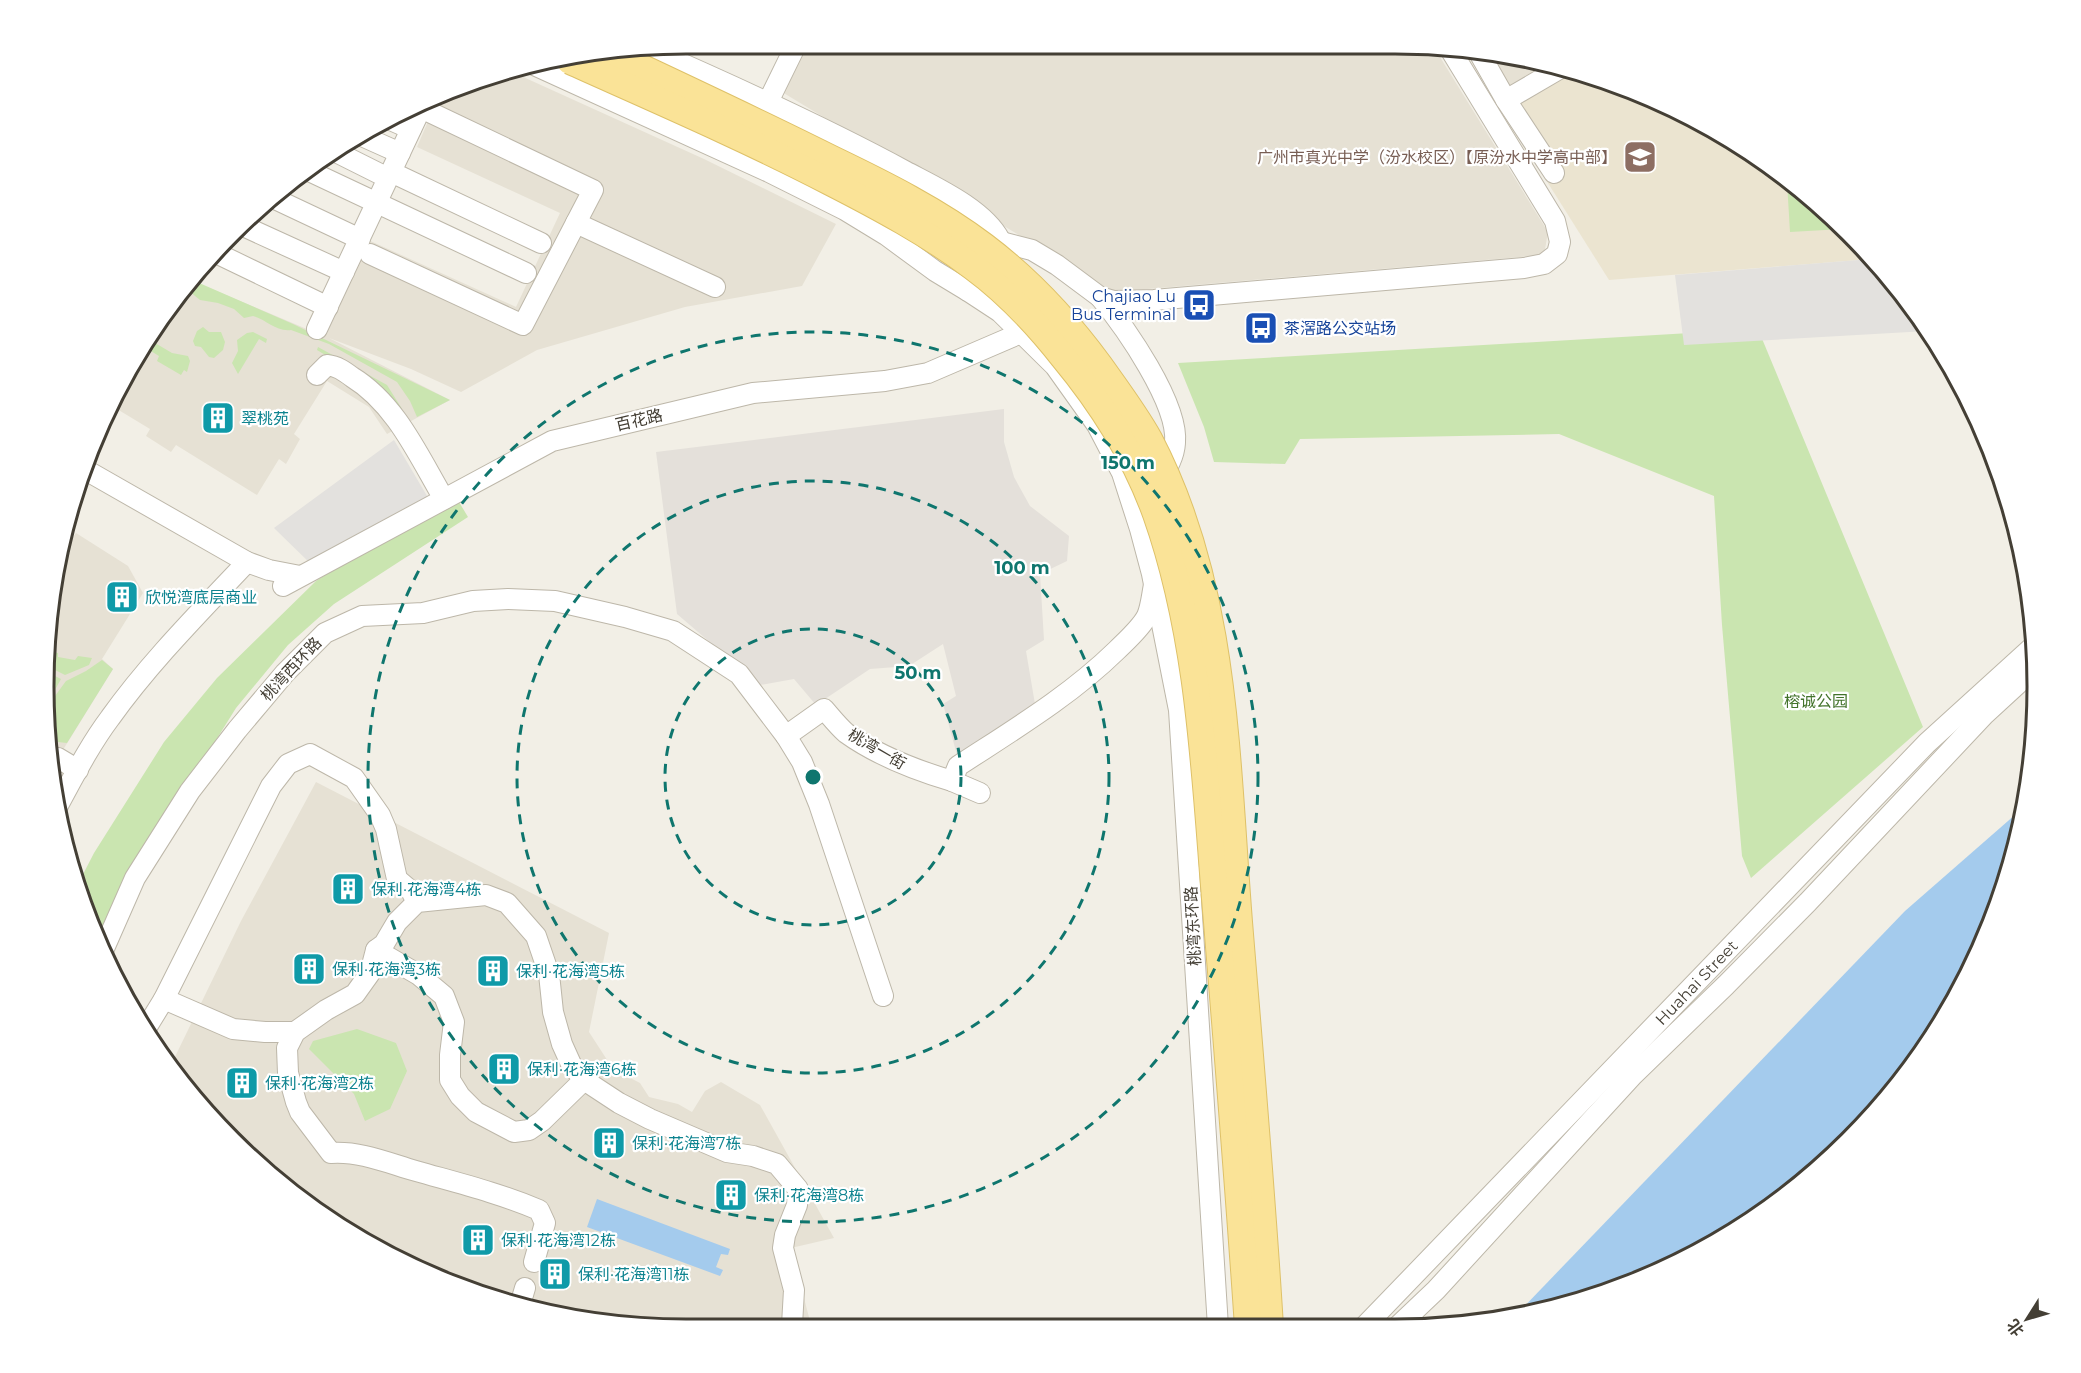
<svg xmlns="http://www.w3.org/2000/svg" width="2081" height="1373" viewBox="0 0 2081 1373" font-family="Montserrat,'Noto Sans SC',sans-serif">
	<rect width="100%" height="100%" fill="#f2efe6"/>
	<g fill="#e6e1d4">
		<polygon points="804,49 1435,49 1548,232 1544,255 1113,292 782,92"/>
		<polygon points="1466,49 1479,49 1561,66 1502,110"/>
		<polygon points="510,71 704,159 836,224 802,286 685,307 537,350 461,392 411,369 329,338 450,400 387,434 369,407 327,381 294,434 300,439 286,464 279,459 257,495 176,445 171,452 146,436 150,429 112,406 177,295 190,280 321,335 366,239 516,307 560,213 417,147 438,98 480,78"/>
		<polygon points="76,533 128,566 143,593 102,659 113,669 53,766 45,644 56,561 62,540 68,544"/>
		<polygon points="316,782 609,933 589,1032 613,1069 640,1083 649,1097 678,1104 692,1112 705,1091 721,1082 760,1105 834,1238 791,1248 811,1325 602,1324 480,1295 402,1263 262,1170 203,1110 171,1065 241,921"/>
	</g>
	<polygon fill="#e4e0da" points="1004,409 1004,442 1014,477 1030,506 1069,536 1067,561 1040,574 1044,640 1026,651 1036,710 957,755 943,704 956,696 943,644 909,666 870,669 816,705 794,679 760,685 677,614 656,452"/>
	<polygon fill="#ebe4d0" points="1570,69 1679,110 1819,203 1871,259 1609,280 1502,110"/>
	<g fill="#cae5b0">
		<polygon points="1787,182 1819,203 1843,229 1790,232"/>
		<path d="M190,279L293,324L450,400L417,417L410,401L397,382L329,344L291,330C276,332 267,320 253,316L244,318L234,309L218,303L200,300L184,287Z"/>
		<polygon points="203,327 209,332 221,332 225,342 223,350 214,358 209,357 201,347 195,346 193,341 197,331"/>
		<polygon points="1758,329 1923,727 1751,878 1742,856 1722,625 1714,496 1559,434 1300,439 1285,464 1214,462 1204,427 1178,363"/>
		<polygon points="253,332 267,339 266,343 259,339 238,374 232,363 238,351 237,340 247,333"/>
		<polygon points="150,340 172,353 188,356 190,361 187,372 184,370 181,375 157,361 159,356 146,348"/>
		<polygon points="318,347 387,385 402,409 397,413 382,389 317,350"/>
		<polygon points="453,492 468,517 334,604 288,645 236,708 173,809 100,949 92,932 78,884 94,853 164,742 217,678 316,581"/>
		<polygon points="45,650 58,653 58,657 75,660 78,656 92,658 89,665 65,675 49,667 47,672 61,679 56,688 48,695"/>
		<polygon points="102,660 113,669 67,743 58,742 51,736 49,700 55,696 66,681 86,671"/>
		<polygon points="357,1029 396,1043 407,1071 390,1109 365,1121 354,1094 309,1049 313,1041"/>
	</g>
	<g fill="#e3e1de">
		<polygon points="1871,259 1905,295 1927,331 1684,345 1675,275"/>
		<polygon points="394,440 430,501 313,566 274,528"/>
	</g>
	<g fill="#a4cbed">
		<polygon points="2024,807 2003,894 1951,1008 1878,1111 1786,1197 1679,1263 1561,1308 1516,1315 1905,911"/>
		<polygon points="597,1199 730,1249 728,1255 721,1254 716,1267 723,1270 720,1276 587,1227"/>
	</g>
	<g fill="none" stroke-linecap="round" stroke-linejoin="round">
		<g stroke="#bdb7a9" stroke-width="22">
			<g id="minor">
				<polyline points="1477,49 1506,100 1564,66"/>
				<path d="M534,65L769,172L845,210L886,235L935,271L968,291C982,288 997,277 1000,262C1002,255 1004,248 1000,240C984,209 935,187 905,171C822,126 736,87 649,49"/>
				<polyline points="1506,100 1554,173"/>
				<polyline points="768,102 794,49"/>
				<polyline points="393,121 411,129"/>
				<polyline points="362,136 400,153"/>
				<polyline points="332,150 388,178"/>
				<polyline points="307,170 526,273"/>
				<polyline points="391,172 541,243"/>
				<polyline points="273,198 360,239"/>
				<polyline points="576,223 715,287"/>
				<polyline points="241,225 344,272"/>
				<polyline points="1001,242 1032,250 1057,265 1100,297 1114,301 1154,300 1524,268 1544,264 1557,254 1560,242 1555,221 1450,49"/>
				<polyline points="214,252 328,307"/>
				<polyline points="370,254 523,325 593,190 421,108"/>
				<polyline points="968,291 1000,312 1055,366 1097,425 1122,473 1140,529 1152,574 1179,710 1218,1327"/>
				<path d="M1100,297C1125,327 1179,404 1175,443C1174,458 1166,470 1159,482"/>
				<polyline points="317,329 422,106"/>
				<path d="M317,375L327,365C337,366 344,371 352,377C396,404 418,455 444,499"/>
				<polyline points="84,469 247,562 269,570 300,576"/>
				<polyline points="283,586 552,441 753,393 885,381 928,373 1021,333"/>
				<polyline points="786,736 802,762 819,804 883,996"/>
				<polyline points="58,758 78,770"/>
				<polyline points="952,781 980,793"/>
				<path d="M56,809C73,778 89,746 110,718C150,662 200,612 247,562"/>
				<polyline points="376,950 419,975 444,996 454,1022 450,1055 450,1080 460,1096 476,1112 514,1132 529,1130 542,1121 584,1080"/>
				<path d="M102,953L135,878L190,791L237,730L285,673L325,633L362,616L423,613L473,601L508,599L555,601L625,617L673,631L739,674L786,736L824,709C831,717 838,726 846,733C878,756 915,770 952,781L958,766C1013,730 1070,696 1117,650C1127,640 1141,628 1147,616C1151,607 1152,594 1154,585"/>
				<polyline points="164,999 233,1029 265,1032 295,1032"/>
				<polyline points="145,1030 164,999 271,786 288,764 310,754 354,778 380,815 386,829 397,879 411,891 417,902"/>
				<path d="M534,1262L545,1223L539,1210C499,1193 458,1183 416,1171C388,1163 361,1151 331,1153L300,1112L296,1102L288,1073L287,1048L295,1032L326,1010L355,994L370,973L376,950L384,944L397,922L417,902L486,895L507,903L536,936L549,974L553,1012L562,1044L571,1064L584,1080L619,1103L650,1119L727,1152L753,1156L777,1164L798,1189L797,1205L785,1235L783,1248L794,1290L792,1325"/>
				<polyline points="520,1305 525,1288"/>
				<path id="s1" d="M1363,1328L1927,743L2036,644"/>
				<polyline points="1396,1328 1436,1290 1633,1075 1726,985 1808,902 1984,715 2035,668"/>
			</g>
		</g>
		<use href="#minor" stroke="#fff" stroke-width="20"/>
		<g stroke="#dec168" stroke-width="28" stroke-linecap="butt">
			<g id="major-bridge">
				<path d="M602,49C679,85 756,121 832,159C884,184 938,211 984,246C1029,280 1067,321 1100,366C1117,390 1135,414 1149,439C1227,587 1226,759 1239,922C1250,1057 1262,1192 1270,1327"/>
				<path d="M570,61C657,100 745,138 830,182C879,207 929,234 973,267C1007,292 1037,324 1063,357C1102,404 1135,456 1156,514C1202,644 1205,786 1217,922C1228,1057 1239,1192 1248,1327"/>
			</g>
		</g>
		<use href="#major-bridge" stroke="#fae397" stroke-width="26"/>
	</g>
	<g fill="none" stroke="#0f766e" stroke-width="3" stroke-dasharray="10 8">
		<circle cx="813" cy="777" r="148"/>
		<circle cx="813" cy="777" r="296"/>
		<circle cx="813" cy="777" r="445"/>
	</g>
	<defs>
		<g id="school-square" transform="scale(1.725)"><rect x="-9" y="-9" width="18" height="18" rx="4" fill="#8d6e63" stroke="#fff"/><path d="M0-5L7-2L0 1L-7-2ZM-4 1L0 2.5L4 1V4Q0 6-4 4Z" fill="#fff"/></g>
		<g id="bus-square" transform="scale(1.725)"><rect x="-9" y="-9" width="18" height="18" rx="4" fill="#1a4fb4" stroke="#fff"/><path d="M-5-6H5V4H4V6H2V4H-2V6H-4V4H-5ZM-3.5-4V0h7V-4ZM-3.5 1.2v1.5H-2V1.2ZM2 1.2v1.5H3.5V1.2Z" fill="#fff"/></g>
		<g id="building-square" transform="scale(1.725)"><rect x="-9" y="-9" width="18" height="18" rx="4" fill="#0f9aa8" stroke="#fff"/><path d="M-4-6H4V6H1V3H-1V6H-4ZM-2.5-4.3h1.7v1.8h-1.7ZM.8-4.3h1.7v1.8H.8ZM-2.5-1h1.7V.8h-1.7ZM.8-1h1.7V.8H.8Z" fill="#fff"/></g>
	</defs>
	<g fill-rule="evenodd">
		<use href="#school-square" x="1640" y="157"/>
		<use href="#bus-square" x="1199" y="305"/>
		<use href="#bus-square" x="1261" y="328"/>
		<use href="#building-square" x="218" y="418"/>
		<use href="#building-square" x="122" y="597"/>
		<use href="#building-square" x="348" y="889"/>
		<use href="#building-square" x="309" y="969"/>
		<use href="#building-square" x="493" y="971"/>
		<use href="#building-square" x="504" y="1069"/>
		<use href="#building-square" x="242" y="1083"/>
		<use href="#building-square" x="609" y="1143"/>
		<use href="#building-square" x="731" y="1195"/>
		<use href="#building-square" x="478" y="1240"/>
		<use href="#building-square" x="555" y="1274"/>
	</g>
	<g text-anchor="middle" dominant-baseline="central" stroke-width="4.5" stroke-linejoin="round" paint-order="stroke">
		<g font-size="16" fill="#785e54" stroke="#fff" text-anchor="end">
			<text x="1617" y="157">广州市真光中学（汾水校区）【原汾水中学高中部】</text>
		</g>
		<g font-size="16" fill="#164399" stroke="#fff" text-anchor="end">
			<text x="1176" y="296">Chajiao Lu<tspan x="1176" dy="18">Bus Terminal</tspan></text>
			<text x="1284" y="328" text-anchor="start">茶滘路公交站场</text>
		</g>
		<g font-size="16" fill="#0d838f" stroke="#fff" text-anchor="start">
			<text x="241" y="418">翠桃苑</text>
			<text x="145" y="597">欣悦湾底层商业</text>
			<text x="371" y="889">保利·花海湾4栋</text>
			<text x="332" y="969">保利·花海湾3栋</text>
			<text x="516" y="971">保利·花海湾5栋</text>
			<text x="527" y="1069">保利·花海湾6栋</text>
			<text x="265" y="1083">保利·花海湾2栋</text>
			<text x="632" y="1143">保利·花海湾7栋</text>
			<text x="754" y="1195">保利·花海湾8栋</text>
			<text x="501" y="1240">保利·花海湾12栋</text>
			<text x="578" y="1274">保利·花海湾11栋</text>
		</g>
		<g font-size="16" fill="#443f35" stroke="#fff">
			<text transform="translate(639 420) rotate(-13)">百花路</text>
			<text transform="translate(291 669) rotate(-47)">桃湾西环路</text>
			<text transform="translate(877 749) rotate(30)">桃湾一街</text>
			<text transform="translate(1193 926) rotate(-93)">桃湾东环路</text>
			<text stroke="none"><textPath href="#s1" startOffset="480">Huahai Street</textPath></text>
		</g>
		<g font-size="16" fill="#43732b" stroke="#fff">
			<text x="1816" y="701">榕诚公园</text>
		</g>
	</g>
	<path d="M0 0H2081V1373H0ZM686 54H1395A632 632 0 0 1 2027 686V687A632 632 0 0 1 1395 1319H686A632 632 0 0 1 54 687V686A632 632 0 0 1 686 54Z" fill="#fff" fill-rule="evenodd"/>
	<path fill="none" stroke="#443f35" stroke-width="3" d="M686 54H1395A632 632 0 0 1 2027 686V687A632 632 0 0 1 1395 1319H686A632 632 0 0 1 54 687V686A632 632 0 0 1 686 54Z"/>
	<circle cx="813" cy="777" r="9" fill="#0f766e" stroke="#fff" stroke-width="3"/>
	<g font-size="18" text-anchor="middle" font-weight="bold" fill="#0f766e" stroke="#fff" stroke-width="4.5" stroke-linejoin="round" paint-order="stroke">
		<text x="1128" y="469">150 m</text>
		<text x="1022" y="574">100 m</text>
		<text x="918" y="679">50 m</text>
	</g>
	<g transform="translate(2027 1319) rotate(233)" stroke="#ffffff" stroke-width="4.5" paint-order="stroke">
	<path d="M0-4.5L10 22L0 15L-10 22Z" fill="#443f35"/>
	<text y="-9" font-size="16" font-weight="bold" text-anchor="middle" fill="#443f35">北</text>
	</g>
</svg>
